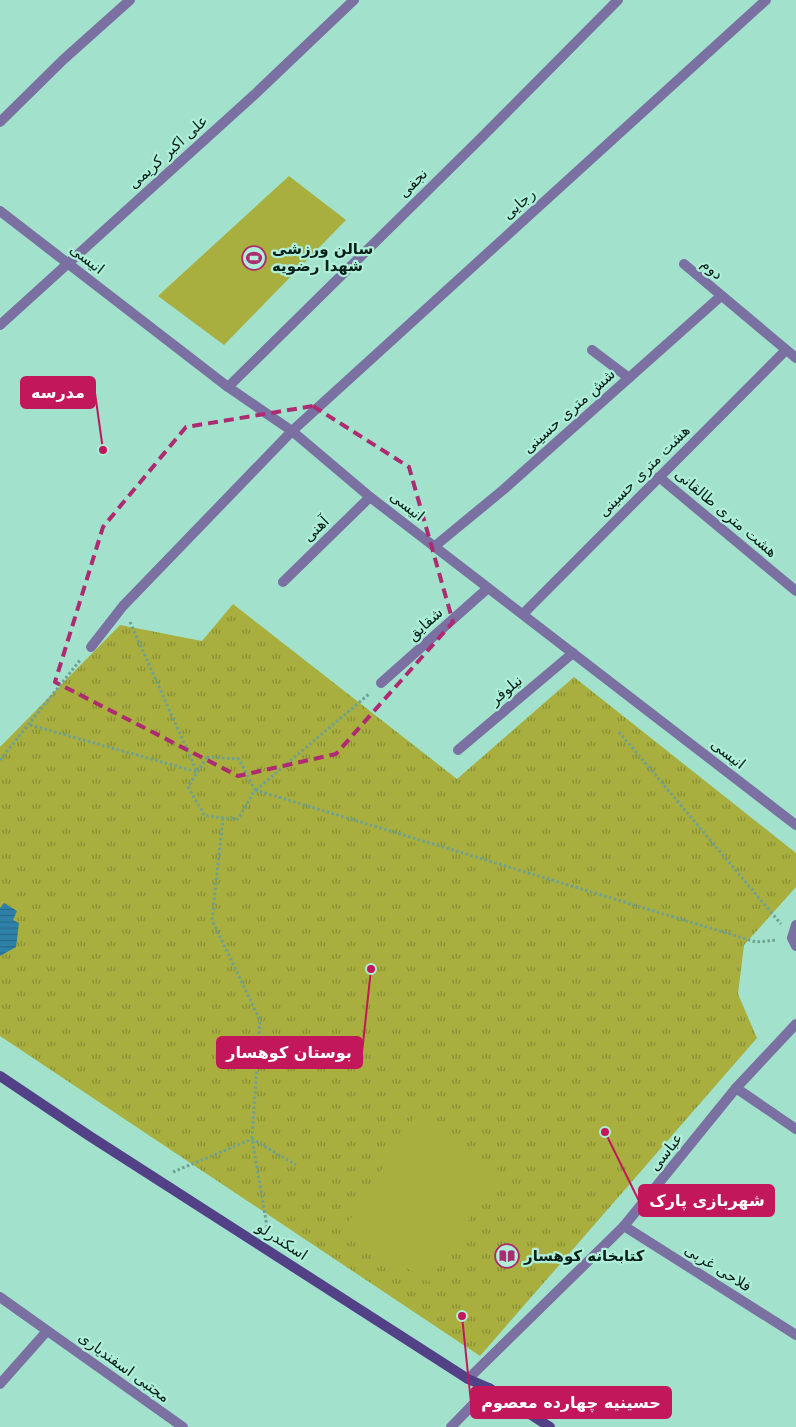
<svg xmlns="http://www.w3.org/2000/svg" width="796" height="1427" viewBox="0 0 796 1427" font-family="'DejaVu Sans','Noto Naskh Arabic',sans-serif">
	<defs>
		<pattern id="park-tufts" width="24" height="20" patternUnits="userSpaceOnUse" patternTransform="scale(1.25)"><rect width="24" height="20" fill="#a8af3f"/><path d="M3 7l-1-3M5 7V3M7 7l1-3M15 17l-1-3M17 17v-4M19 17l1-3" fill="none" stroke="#878e34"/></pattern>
		<pattern id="water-rules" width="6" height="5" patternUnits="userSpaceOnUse" patternTransform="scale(1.25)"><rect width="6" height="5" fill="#2e82a9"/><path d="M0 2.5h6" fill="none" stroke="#256a89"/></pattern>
	</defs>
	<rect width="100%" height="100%" fill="#a2e2cd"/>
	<polygon fill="url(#park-tufts)" points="233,604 457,779 574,677 796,853 796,887 744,945 738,994 757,1038 480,1356 0,1036 0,747 120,625 202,641"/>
	<g fill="#a8af3f">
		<polygon points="289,176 346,220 224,345 158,296"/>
		<polygon points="415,1117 500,1171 429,1282 344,1229"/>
	</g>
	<polygon fill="url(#water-rules)" points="4,903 17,911 13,920 19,923 16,947 0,956 0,908"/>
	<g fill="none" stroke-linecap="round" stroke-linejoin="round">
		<g stroke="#6ea191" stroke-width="3" stroke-dasharray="2.5 2.5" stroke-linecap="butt">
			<polyline points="130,622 197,772"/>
			<polyline points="30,725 197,772"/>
			<polyline points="619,732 781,924"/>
			<polygon points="207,757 239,759 255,790 238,819 205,816 188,787"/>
			<polyline points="0,760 81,659"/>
			<polyline points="255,790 756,942 777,940"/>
			<polyline points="256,790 369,694"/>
			<polyline points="223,818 212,920 260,1020 252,1139 268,1232"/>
			<polyline points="173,1172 252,1139 296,1165"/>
		</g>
		<g stroke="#7a71a2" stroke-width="10">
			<polyline points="0,122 64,59 130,0"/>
			<polyline points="0,211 228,387 292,431 370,497 796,825"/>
			<polyline points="684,264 796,358"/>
			<polyline points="0,325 254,95 354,0"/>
			<polyline points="592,350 629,378"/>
			<polyline points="228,387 481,138 618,0"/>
			<polyline points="659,477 796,591"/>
			<polyline points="435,546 503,490 721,296"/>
			<polyline points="283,582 370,497"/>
			<polyline points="523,614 786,350"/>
			<polyline points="91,647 123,606 292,431 766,0"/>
			<polyline points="381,683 488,588"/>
			<polyline points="458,750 573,653"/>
			<polyline points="796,925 792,938 796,946"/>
			<polyline points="736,1088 796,1129"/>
			<polyline points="624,1226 796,1335"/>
			<polyline points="0,1297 183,1427"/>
			<polyline points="468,1379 624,1226 736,1088 796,1024"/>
			<polyline points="0,1384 47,1331"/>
			<polyline points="451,1427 489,1388"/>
		</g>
		<polyline stroke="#534187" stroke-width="10" points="0,1076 88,1135 468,1379 489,1388 550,1427"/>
	</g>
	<path fill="none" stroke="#ae2a71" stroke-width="4" stroke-dasharray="10 6" stroke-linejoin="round" d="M313,406L409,467L453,622L336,754L238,776L55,682L103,527L186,427Z"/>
	<defs>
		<g id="stadium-ring" transform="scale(1.25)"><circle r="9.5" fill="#afefda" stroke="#ae2a71" stroke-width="1.5"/><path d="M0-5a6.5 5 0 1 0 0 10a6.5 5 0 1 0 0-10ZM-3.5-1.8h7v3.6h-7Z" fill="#ae2a71"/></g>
		<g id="library-ring" transform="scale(1.25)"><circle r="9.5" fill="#afefda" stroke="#ae2a71" stroke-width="1.5"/><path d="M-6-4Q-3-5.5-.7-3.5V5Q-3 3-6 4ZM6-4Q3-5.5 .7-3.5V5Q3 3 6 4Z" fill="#ae2a71"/></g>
	</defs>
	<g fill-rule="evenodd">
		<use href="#stadium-ring" x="254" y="258"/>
		<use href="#library-ring" x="507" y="1256"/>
	</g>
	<g text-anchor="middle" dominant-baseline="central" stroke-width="4.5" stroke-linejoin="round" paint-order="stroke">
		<g font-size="15" fill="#051f18" stroke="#afefda">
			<text transform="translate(168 152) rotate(-42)">علی اکبر کریمی</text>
			<text transform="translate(413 183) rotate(-45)">نجفی</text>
			<text transform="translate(519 204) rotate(-42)">رجایی</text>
			<text transform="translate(87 259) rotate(38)">انیسی</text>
			<text transform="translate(712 269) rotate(41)">دوم</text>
			<text transform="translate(569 411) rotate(-42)">شش متری حسینی</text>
			<text transform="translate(644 471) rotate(-45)">هشت متری حسینی</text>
			<text transform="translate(407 506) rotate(38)">انیسی</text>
			<text transform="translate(726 513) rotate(40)">هشت متری طالقانی</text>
			<text transform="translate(316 529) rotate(-44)">آهنی</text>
			<text transform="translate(425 624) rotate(-42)">شقایق</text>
			<text transform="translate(506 690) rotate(-40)">نیلوفر</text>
			<text transform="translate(728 754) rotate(38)">انیسی</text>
			<text transform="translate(666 1152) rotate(-51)">عباسی</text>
			<text transform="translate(282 1241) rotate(33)">اسکندرلو</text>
			<text transform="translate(718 1268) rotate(32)">فلاحی غربی</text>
			<text transform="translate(124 1367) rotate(36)">مجتبی اسفندیاری</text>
		</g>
		<g font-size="15" font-weight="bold" fill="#051f18" stroke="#afefda" text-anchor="start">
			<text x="272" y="249">سالن ورزشی<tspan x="272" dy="17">شهدا رضویه</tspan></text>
			<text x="524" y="1256">کتابخانه کوهسار</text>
		</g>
	</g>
	<path fill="none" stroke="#c2185b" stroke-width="2" d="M103 450L95 393M371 969L362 1053M605 1132L639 1201M462 1316L471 1403"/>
	<g fill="#c2185b" stroke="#afefda" stroke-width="2">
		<circle cx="103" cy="450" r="5"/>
		<circle cx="371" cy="969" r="5"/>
		<circle cx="605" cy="1132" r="5"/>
		<circle cx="462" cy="1316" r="5"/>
	</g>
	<g fill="#c2185b" stroke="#c2185b" stroke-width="2">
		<rect x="21" y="377" width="74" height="31" rx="5"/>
		<rect x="217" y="1037" width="145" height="31" rx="5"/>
		<rect x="639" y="1185" width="135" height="31" rx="5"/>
		<rect x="471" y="1387" width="200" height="31" rx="5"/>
	</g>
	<g font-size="16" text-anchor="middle" font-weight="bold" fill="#fff">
		<text x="58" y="398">مدرسه</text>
		<text x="289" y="1058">بوستان کوهسار</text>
		<text x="707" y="1206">شهربازی پارک</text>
		<text x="571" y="1408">حسینیه چهارده معصوم</text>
	</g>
</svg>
